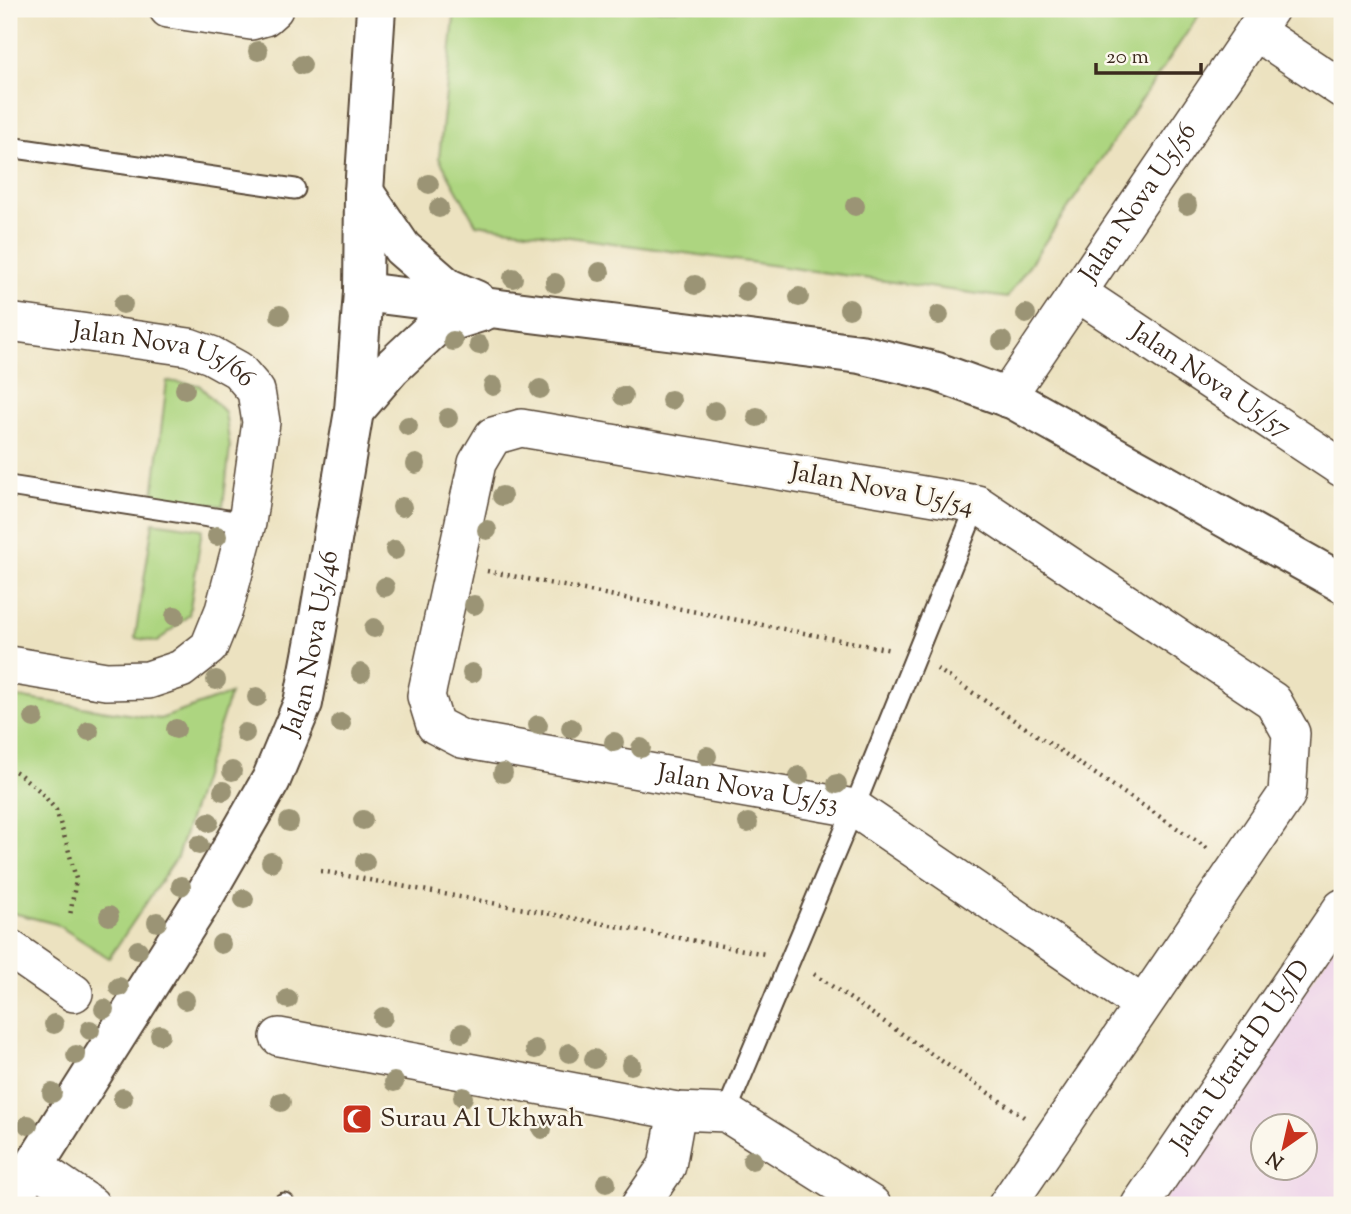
<svg xmlns="http://www.w3.org/2000/svg" width="1351" height="1214" viewBox="0 0 1351 1214" font-family="'Sorts Mill Goudy',serif">
	<rect width="100%" height="100%" fill="#fbf7ec"/>
	<filter id="ink" filterUnits="userSpaceOnUse"><feTurbulence type="fractalNoise" baseFrequency=".0143" numOctaves="2"/><feDisplacementMap in="SourceGraphic" scale="14" xChannelSelector="R" yChannelSelector="G"/><feConvolveMatrix kernelMatrix="1 2 1 2 8 2 1 2 1" color-interpolation-filters="sRGB"/></filter>
	<filter id="wash" filterUnits="userSpaceOnUse"><feTurbulence type="fractalNoise" baseFrequency=".00686" numOctaves="4" result="noise"/><feDisplacementMap in="SourceGraphic" scale="28" xChannelSelector="R" yChannelSelector="G"/><feGaussianBlur stdDeviation="1.57" result="paint"/><feColorMatrix in="noise" values="0 0 0 0 0 0 0 0 0 0 0 0 0 0 0 0 0 1.4 0 .05"/><feComposite in="paint" operator="in"/></filter>
	<g filter="url(#wash)">
		<rect width="100%" height="100%" fill="#ece2c0"/>
		<path fill="#edd1e9" fill-rule="evenodd" d="M1342,935V1205H1161ZM1264,1126H1306V1168H1264Z"/>
		<g fill="#add580" stroke="#74804f" stroke-width="2">
			<polygon points="455,9 1203,9 1007,298 476,224 439,158"/>
			<polygon points="167,381 199,385 225,412 230,448 223,506 153,497"/>
			<polygon points="153,522 202,529 189,615 157,642 135,638"/>
			<polygon points="230,694 177,857 109,958 56,924 9,912 9,696 160,719"/>
		</g>
	</g>
	<g filter="url(#ink)">
		<g fill="none" stroke-linecap="round" stroke-linejoin="round">
			<g stroke="#564636" stroke-width="23">
				<g id="service">
					<polyline points="9,147 295,189"/>
					<polyline points="9,486 247,523"/>
					<polyline points="726,1113 854,808 977,504"/>
					<polyline points="283,1205 284,1203"/>
				</g>
			</g>
			<g stroke="#564636" stroke-width="40">
				<g id="minor">
					<polyline points="168,9 251,21 265,17 274,9"/>
					<polyline points="1255,31 1342,89"/>
					<path id="s1" d="M1078,293L1342,468"/>
					<path id="s2" d="M9,322L189,347L211,355L238,370L256,391L261,422L247,523L224,610L209,647L181,669L148,680L106,681L9,665"/>
					<path id="s3" d="M1006,398L1270,9"/>
					<polyline points="9,948 74,993"/>
					<polyline points="279,1037 677,1111 726,1113 872,1205"/>
					<polyline points="34,1166 91,1205"/>
					<polyline points="640,1205 667,1166 677,1111"/>
					<path id="s4" d="M1007,1205L1287,794L1291,733L1273,701L977,504L521,428L493,436L477,463L426,696L435,725L462,739L854,808L1143,1005"/>
					<path id="s5" d="M1140,1205L1342,908"/>
				</g>
			</g>
			<g stroke="#564636" stroke-width="42">
				<g id="tertiary">
					<polyline points="364,192 402,248 448,288 476,300"/>
					<polyline points="363,292 860,354 937,372 1014,400 1342,583"/>
					<polyline points="354,411 391,368 436,326 484,311"/>
					<path id="s6" d="M9,1200L34,1166L198,907L271,780L303,703L317,629L354,411L363,292L364,192L376,9"/>
				</g>
			</g>
			<g stroke="#564636" stroke-width="4.5" stroke-dasharray="2 5" stroke-linecap="butt">
				<polyline points="487,571 891,650"/>
				<polyline points="937,669 1207,848"/>
				<polyline points="9,768 18,773 40,791 56,810 68,848 76,879 70,916"/>
				<polyline points="321,871 765,954"/>
				<polyline points="814,974 1024,1117"/>
			</g>
			<use href="#service" stroke="#fff" stroke-width="19"/>
			<use href="#minor" stroke="#fff" stroke-width="37"/>
			<use href="#tertiary" stroke="#fff" stroke-width="38"/>
		</g>
		<g fill="#9b9474">
			<circle cx="258" cy="51" r="10"/>
			<circle cx="302" cy="65" r="10"/>
			<circle cx="429" cy="184" r="10"/>
			<circle cx="1187" cy="205" r="10"/>
			<circle cx="855" cy="206" r="10"/>
			<circle cx="439" cy="208" r="10"/>
			<circle cx="600" cy="272" r="10"/>
			<circle cx="513" cy="278" r="10"/>
			<circle cx="555" cy="283" r="10"/>
			<circle cx="695" cy="285" r="10"/>
			<circle cx="746" cy="292" r="10"/>
			<circle cx="799" cy="297" r="10"/>
			<circle cx="123" cy="304" r="10"/>
			<circle cx="849" cy="309" r="10"/>
			<circle cx="1026" cy="314" r="10"/>
			<circle cx="280" cy="315" r="10"/>
			<circle cx="939" cy="315" r="10"/>
			<circle cx="453" cy="341" r="10"/>
			<circle cx="1002" cy="341" r="10"/>
			<circle cx="479" cy="345" r="10"/>
			<circle cx="493" cy="386" r="10"/>
			<circle cx="185" cy="389" r="10"/>
			<circle cx="540" cy="389" r="10"/>
			<circle cx="623" cy="396" r="10"/>
			<circle cx="671" cy="400" r="10"/>
			<circle cx="715" cy="411" r="10"/>
			<circle cx="757" cy="417" r="10"/>
			<circle cx="448" cy="418" r="10"/>
			<circle cx="408" cy="426" r="10"/>
			<circle cx="416" cy="464" r="10"/>
			<circle cx="502" cy="496" r="10"/>
			<circle cx="402" cy="507" r="10"/>
			<circle cx="487" cy="530" r="10"/>
			<circle cx="217" cy="536" r="10"/>
			<circle cx="395" cy="550" r="10"/>
			<circle cx="385" cy="587" r="10"/>
			<circle cx="474" cy="605" r="10"/>
			<circle cx="175" cy="616" r="10"/>
			<circle cx="374" cy="628" r="10"/>
			<circle cx="361" cy="673" r="10"/>
			<circle cx="472" cy="673" r="10"/>
			<circle cx="216" cy="680" r="10"/>
			<circle cx="257" cy="697" r="10"/>
			<circle cx="34" cy="718" r="10"/>
			<circle cx="341" cy="723" r="10"/>
			<circle cx="538" cy="725" r="10"/>
			<circle cx="571" cy="728" r="10"/>
			<circle cx="176" cy="729" r="10"/>
			<circle cx="89" cy="731" r="10"/>
			<circle cx="245" cy="733" r="10"/>
			<circle cx="614" cy="742" r="10"/>
			<circle cx="641" cy="748" r="10"/>
			<circle cx="707" cy="756" r="10"/>
			<circle cx="232" cy="771" r="10"/>
			<circle cx="503" cy="773" r="10"/>
			<circle cx="799" cy="776" r="10"/>
			<circle cx="837" cy="784" r="10"/>
			<circle cx="223" cy="791" r="10"/>
			<circle cx="363" cy="820" r="10"/>
			<circle cx="209" cy="822" r="10"/>
			<circle cx="289" cy="822" r="10"/>
			<circle cx="748" cy="823" r="10"/>
			<circle cx="199" cy="845" r="10"/>
			<circle cx="271" cy="862" r="10"/>
			<circle cx="365" cy="862" r="10"/>
			<circle cx="181" cy="886" r="10"/>
			<circle cx="244" cy="899" r="10"/>
			<circle cx="109" cy="916" r="10"/>
			<circle cx="157" cy="922" r="10"/>
			<circle cx="221" cy="944" r="10"/>
			<circle cx="138" cy="950" r="10"/>
			<circle cx="119" cy="987" r="10"/>
			<circle cx="288" cy="999" r="10"/>
			<circle cx="185" cy="1000" r="10"/>
			<circle cx="104" cy="1009" r="10"/>
			<circle cx="383" cy="1017" r="10"/>
			<circle cx="54" cy="1024" r="10"/>
			<circle cx="90" cy="1030" r="10"/>
			<circle cx="462" cy="1033" r="10"/>
			<circle cx="160" cy="1035" r="10"/>
			<circle cx="535" cy="1049" r="10"/>
			<circle cx="569" cy="1053" r="10"/>
			<circle cx="76" cy="1055" r="10"/>
			<circle cx="594" cy="1059" r="10"/>
			<circle cx="631" cy="1065" r="10"/>
			<circle cx="394" cy="1082" r="10"/>
			<circle cx="52" cy="1093" r="10"/>
			<circle cx="463" cy="1097" r="10"/>
			<circle cx="123" cy="1098" r="10"/>
			<circle cx="281" cy="1102" r="10"/>
			<circle cx="28" cy="1125" r="10"/>
			<circle cx="542" cy="1129" r="10"/>
			<circle cx="752" cy="1160" r="10"/>
			<circle cx="606" cy="1183" r="10"/>
		</g>
	</g>
	<defs>
		<g id="mosque-square" transform="scale(1.575)"><rect x="-9" y="-9" width="18" height="18" rx="4" fill="#c8321e" stroke="#fbf7ec"/><path d="M3.5-4.9A6 6 0 1 0 3.5 4.9A5 5 0 1 1 3.5-4.9Z" fill="#fff"/></g>
	</defs>
	<g fill-rule="evenodd">
		<use href="#mosque-square" x="357" y="1119"/>
	</g>
	<g text-anchor="middle" dominant-baseline="central" stroke-width="5" stroke-linejoin="round" paint-order="stroke">
		<g font-size="26" fill="#3b2a1e" stroke="#fbf7ec">
			<text stroke="none"><textPath href="#s3" startOffset="236">Jalan Nova U5/56</textPath></text>
			<text stroke="none"><textPath href="#s2" startOffset="159">Jalan Nova U5/66</textPath></text>
			<text stroke="none"><textPath href="#s1" startOffset="159">Jalan Nova U5/57</textPath></text>
			<text transform="translate(882 490) rotate(11)">Jalan Nova U5/54</text>
			<text stroke="none"><textPath href="#s6" startOffset="639">Jalan Nova U5/46</textPath></text>
			<text stroke="none"><textPath href="#s4" startOffset="2063">Jalan Nova U5/53</textPath></text>
			<text stroke="none"><textPath href="#s5" startOffset="180">Jalan Utarid D U5/D</textPath></text>
		</g>
		<g font-size="26" fill="#3b2a1e" stroke="#fbf7ec" text-anchor="start">
			<text x="380" y="1119">Surau Al Ukhwah</text>
		</g>
	</g>
	<rect width="1351" height="1214" fill="none" stroke="#fbf7ec" stroke-width="35"/>
	<g transform="translate(1284 1147) rotate(214)"><circle r="33" fill="#fbf7ec" stroke="#aea59a" stroke-width="2"/>
	<path d="M0-5L12 26L0 18L-12 26Z" fill="#c8321e"/>
	<text y="-10" font-size="19" font-weight="bold" text-anchor="middle" fill="#3b2a1e">N</text>
	</g>
	<path d="M1096 63v10h105v-10" fill="none" stroke="#3b2a1e" stroke-width="3.5"/>
	<text x="1106" y="63" font-size="21" fill="#3b2a1e" stroke="#fbf7ec" stroke-width="5" paint-order="stroke">20 m</text>
</svg>
